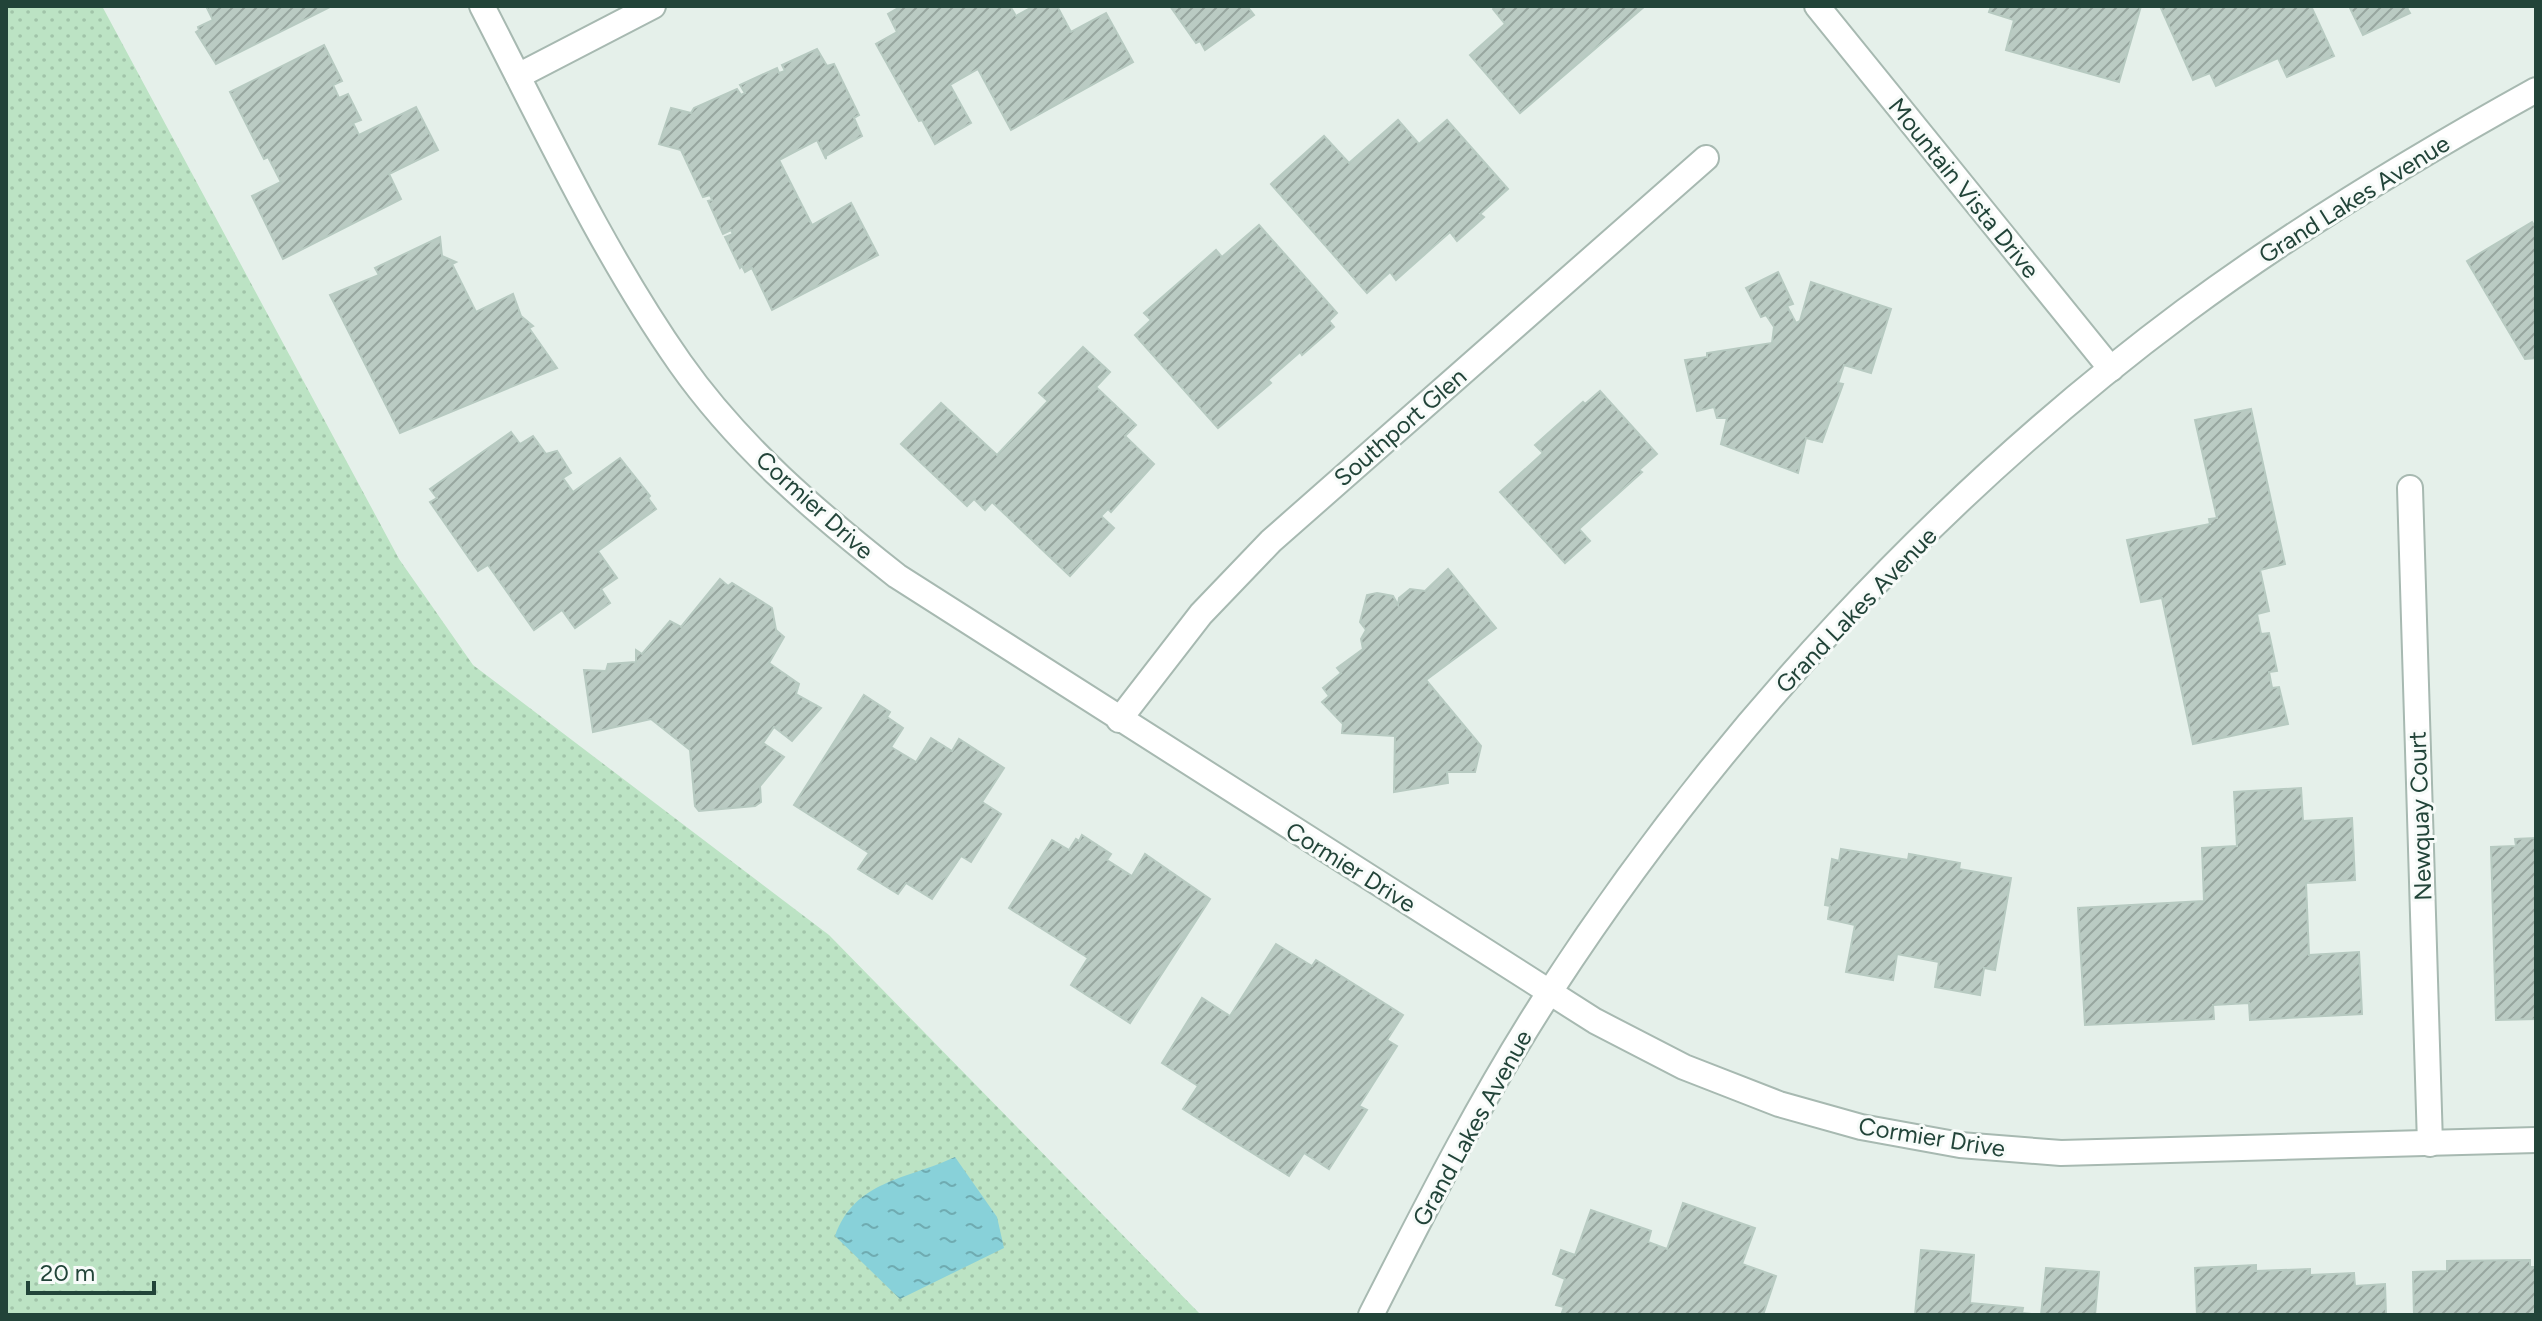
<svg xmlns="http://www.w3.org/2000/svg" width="2542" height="1321" viewBox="0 0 2542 1321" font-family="Figtree,sans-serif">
	<defs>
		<pattern id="grass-dots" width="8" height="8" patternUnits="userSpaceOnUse" patternTransform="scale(2)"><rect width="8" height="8" fill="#bce3c4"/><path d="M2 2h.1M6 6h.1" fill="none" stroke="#a1c4a9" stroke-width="1.8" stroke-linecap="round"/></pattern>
		<pattern id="water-ripples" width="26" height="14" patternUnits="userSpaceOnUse" patternTransform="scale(2)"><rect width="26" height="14" fill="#88d1d9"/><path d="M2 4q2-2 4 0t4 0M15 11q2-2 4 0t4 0" fill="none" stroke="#6fabb1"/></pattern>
		<pattern id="building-hatch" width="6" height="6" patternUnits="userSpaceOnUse" patternTransform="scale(2)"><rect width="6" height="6" fill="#bacbc3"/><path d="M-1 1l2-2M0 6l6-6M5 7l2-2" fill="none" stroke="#97a69f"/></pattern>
	</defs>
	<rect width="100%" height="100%" fill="#e5f0ea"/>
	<polygon fill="url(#grass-dots)" points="6,6 102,6 399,559 473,665 829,935 1201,1315 6,1315"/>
	<path fill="url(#water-ripples)" d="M955,1157L997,1217L1004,1248L900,1299L835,1236C855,1180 906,1180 955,1157Z"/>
	<g fill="url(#building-hatch)" stroke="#b7cac1" stroke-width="2">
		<polygon points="206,6 329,6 330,7 216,64 196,32 199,30 198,27 213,20"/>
		<polygon points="897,6 1010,6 1016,16 1034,6 1057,6 1071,32 1106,13 1133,62 1011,130 978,69 950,85 971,123 935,144 922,120 919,121 876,44 897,32 888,14 898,8"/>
		<polygon points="1170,6 1247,6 1254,15 1205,50 1200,41 1196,43"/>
		<polygon points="1496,6 1645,6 1520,113 1470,55 1505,24 1493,9"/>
		<polygon points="1991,6 2141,6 2119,82 2006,50 2014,20 1989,12"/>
		<polygon points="2160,6 2311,6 2334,56 2287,77 2278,58 2216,86 2210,73 2193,80"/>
		<polygon points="2349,6 2411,6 2407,8 2410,13 2363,35"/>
		<polygon points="324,45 342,81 333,85 339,98 348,94 361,120 353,123 359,135 416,107 438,150 389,174 401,199 283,259 252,196 281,182 268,157 264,159 230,92"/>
		<polygon points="817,49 827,66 834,64 859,115 854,118 862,136 826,156 826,159 817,140 779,160 812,225 851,203 878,255 772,310 752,268 745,272 742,266 740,268 725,237 733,234 731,230 723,234 708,201 712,200 710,195 703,197 681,150 659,144 671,108 691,113 694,108 737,89 741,95 745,93 740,85 777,68 779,73 785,71 782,65"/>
		<polygon points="1398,120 1419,144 1447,120 1508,189 1480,214 1484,217 1457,241 1450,232 1396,280 1390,272 1367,293 1271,184 1324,136 1349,163"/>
		<polygon points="2532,222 2536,228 2536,358 2525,359 2467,261"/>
		<polygon points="1259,225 1337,313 1329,321 1334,327 1302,355 1300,352 1268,380 1271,383 1218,428 1135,335 1151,320 1144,313 1216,250 1222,257"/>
		<polygon points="440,237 442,256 456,262 452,264 476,312 513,294 521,316 533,326 529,328 557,368 400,433 330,295 379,275 375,268"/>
		<polygon points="1778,272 1793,304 1787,306 1796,323 1800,321 1811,282 1891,309 1871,373 1844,365 1838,383 1843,384 1822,442 1806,438 1798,473 1721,444 1727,418 1717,418 1714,407 1697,411 1685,360 1707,357 1707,353 1772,343 1774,327 1766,315 1761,317 1746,288"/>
		<polygon points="1083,347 1110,372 1096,387 1136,425 1125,436 1154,464 1111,512 1108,509 1101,516 1114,528 1070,576 992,502 985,510 974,499 967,506 901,444 941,403 997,455 1048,401 1039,393"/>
		<polygon points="1600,391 1657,454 1639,470 1642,472 1579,529 1590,541 1565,563 1500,492 1543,453 1535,445 1583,402 1585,404"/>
		<polygon points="2251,409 2285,564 2260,570 2269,611 2257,614 2261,634 2269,633 2277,671 2269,672 2272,688 2279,687 2288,724 2193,744 2162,598 2141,602 2127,540 2210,524 2209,519 2217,518 2195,420"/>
		<polygon points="511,432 520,444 533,436 546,454 557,451 571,473 563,478 573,492 620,458 650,496 648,498 656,509 598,551 617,578 601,589 610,603 575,628 562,610 534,630 488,565 478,571 430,502 437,498 430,489"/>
		<polygon points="1448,569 1496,628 1426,680 1481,746 1475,772 1447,772 1448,783 1394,792 1395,736 1342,733 1343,724 1322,702 1329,696 1323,688 1341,673 1337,668 1363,649 1361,639 1366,630 1360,622 1367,595 1377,593 1393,596 1398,605 1399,598 1410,589 1425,591"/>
		<polygon points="720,579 728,586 732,583 772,608 776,630 784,637 769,663 799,684 796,694 821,708 792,741 774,727 763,743 784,757 760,786 761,802 755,806 699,811 695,806 690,750 651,719 593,732 584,670 606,671 608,664 636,662 636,650 642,654 670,621 681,627"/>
		<polygon points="864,695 890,712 887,717 903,728 891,747 916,762 931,738 952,751 959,739 1004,768 982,802 1001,814 971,862 961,856 932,899 906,883 898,894 858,869 869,853 794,805"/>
		<polygon points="2301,788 2303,821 2352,818 2355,880 2306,883 2309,955 2359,952 2362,1014 2250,1020 2249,1003 2213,1005 2214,1019 2085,1025 2078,908 2204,901 2202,848 2237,846 2234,792"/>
		<polygon points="1082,835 1111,854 1107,860 1132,876 1145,854 1210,899 1130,1023 1071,985 1088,958 1009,908 1052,840 1069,850 1076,839 1079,841"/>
		<polygon points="2536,838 2536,1019 2496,1020 2491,847 2516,846 2515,839"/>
		<polygon points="1841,849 1908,860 1909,854 1960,863 1959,869 2011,878 1995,970 1984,968 1980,995 1935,987 1939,962 1897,954 1893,980 1846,972 1855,925 1828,919 1830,906 1825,905 1832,859 1839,861"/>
		<polygon points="1276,944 1312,966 1316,960 1403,1015 1387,1040 1397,1046 1359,1106 1367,1110 1329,1169 1304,1153 1289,1176 1183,1109 1198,1086 1162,1063 1202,998 1230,1016"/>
		<polygon points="1683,1203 1755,1228 1742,1264 1776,1276 1763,1315 1561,1315 1564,1307 1556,1305 1565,1279 1553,1274 1561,1250 1575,1255 1591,1210 1651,1231 1648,1242 1667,1249"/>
		<polygon points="1921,1250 1974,1255 1970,1303 2023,1308 2022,1313 2040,1315 1915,1315"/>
		<polygon points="2530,1260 2530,1267 2536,1267 2536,1315 2414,1315 2413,1272 2447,1271 2447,1261"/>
		<polygon points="2256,1265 2256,1271 2310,1269 2310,1275 2354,1273 2355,1286 2385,1284 2386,1315 2197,1315 2195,1268"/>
		<polygon points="2046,1268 2099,1272 2095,1315 2041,1315"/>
	</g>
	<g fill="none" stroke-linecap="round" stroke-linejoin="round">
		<g stroke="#a7b9b1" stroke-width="28">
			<g id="minor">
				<path d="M482,6C544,126 603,253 680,363C739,447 817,513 897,576L1595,1021L1684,1067L1779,1104L1861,1127L1960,1145L2061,1153L2536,1140"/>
				<polyline points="518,76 653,6"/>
				<polyline points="2410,488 2430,1144"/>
				<polyline points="1119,720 1201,614 1271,541 1706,158"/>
			</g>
		</g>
		<g stroke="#a7b9b1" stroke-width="28">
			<g id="tertiary">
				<polyline points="1817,6 2111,369"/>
				<path d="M1371,1315C1427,1205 1483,1094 1551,990C1718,733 1939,494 2185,311C2297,228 2415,157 2536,90"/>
			</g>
		</g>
		<use href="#minor" stroke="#fff" stroke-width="24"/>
		<use href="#tertiary" stroke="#fff" stroke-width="24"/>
	</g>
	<g text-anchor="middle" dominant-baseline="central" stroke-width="6" stroke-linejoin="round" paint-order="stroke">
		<g font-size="24" fill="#224439" stroke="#f7fbf9">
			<text transform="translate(1964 188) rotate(51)">Mountain Vista Drive</text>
			<text transform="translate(2354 199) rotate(-32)">Grand Lakes Avenue</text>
			<text transform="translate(1400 427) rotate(-41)">Southport Glen</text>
			<text transform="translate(815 505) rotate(42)">Cormier Drive</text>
			<text transform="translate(1856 610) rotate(-46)">Grand Lakes Avenue</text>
			<text transform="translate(2420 816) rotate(-92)">Newquay Court</text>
			<text transform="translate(1351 867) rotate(32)">Cormier Drive</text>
			<text transform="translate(1472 1128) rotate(-61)">Grand Lakes Avenue</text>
			<text transform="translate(1932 1137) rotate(9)">Cormier Drive</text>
		</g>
	</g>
	<rect width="2542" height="1321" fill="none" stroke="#224439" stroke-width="16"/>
	<path d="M28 1281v12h126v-12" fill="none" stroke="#224439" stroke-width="4"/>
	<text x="40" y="1281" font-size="24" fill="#224439" stroke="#f7fbf9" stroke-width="6" paint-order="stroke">20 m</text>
</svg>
